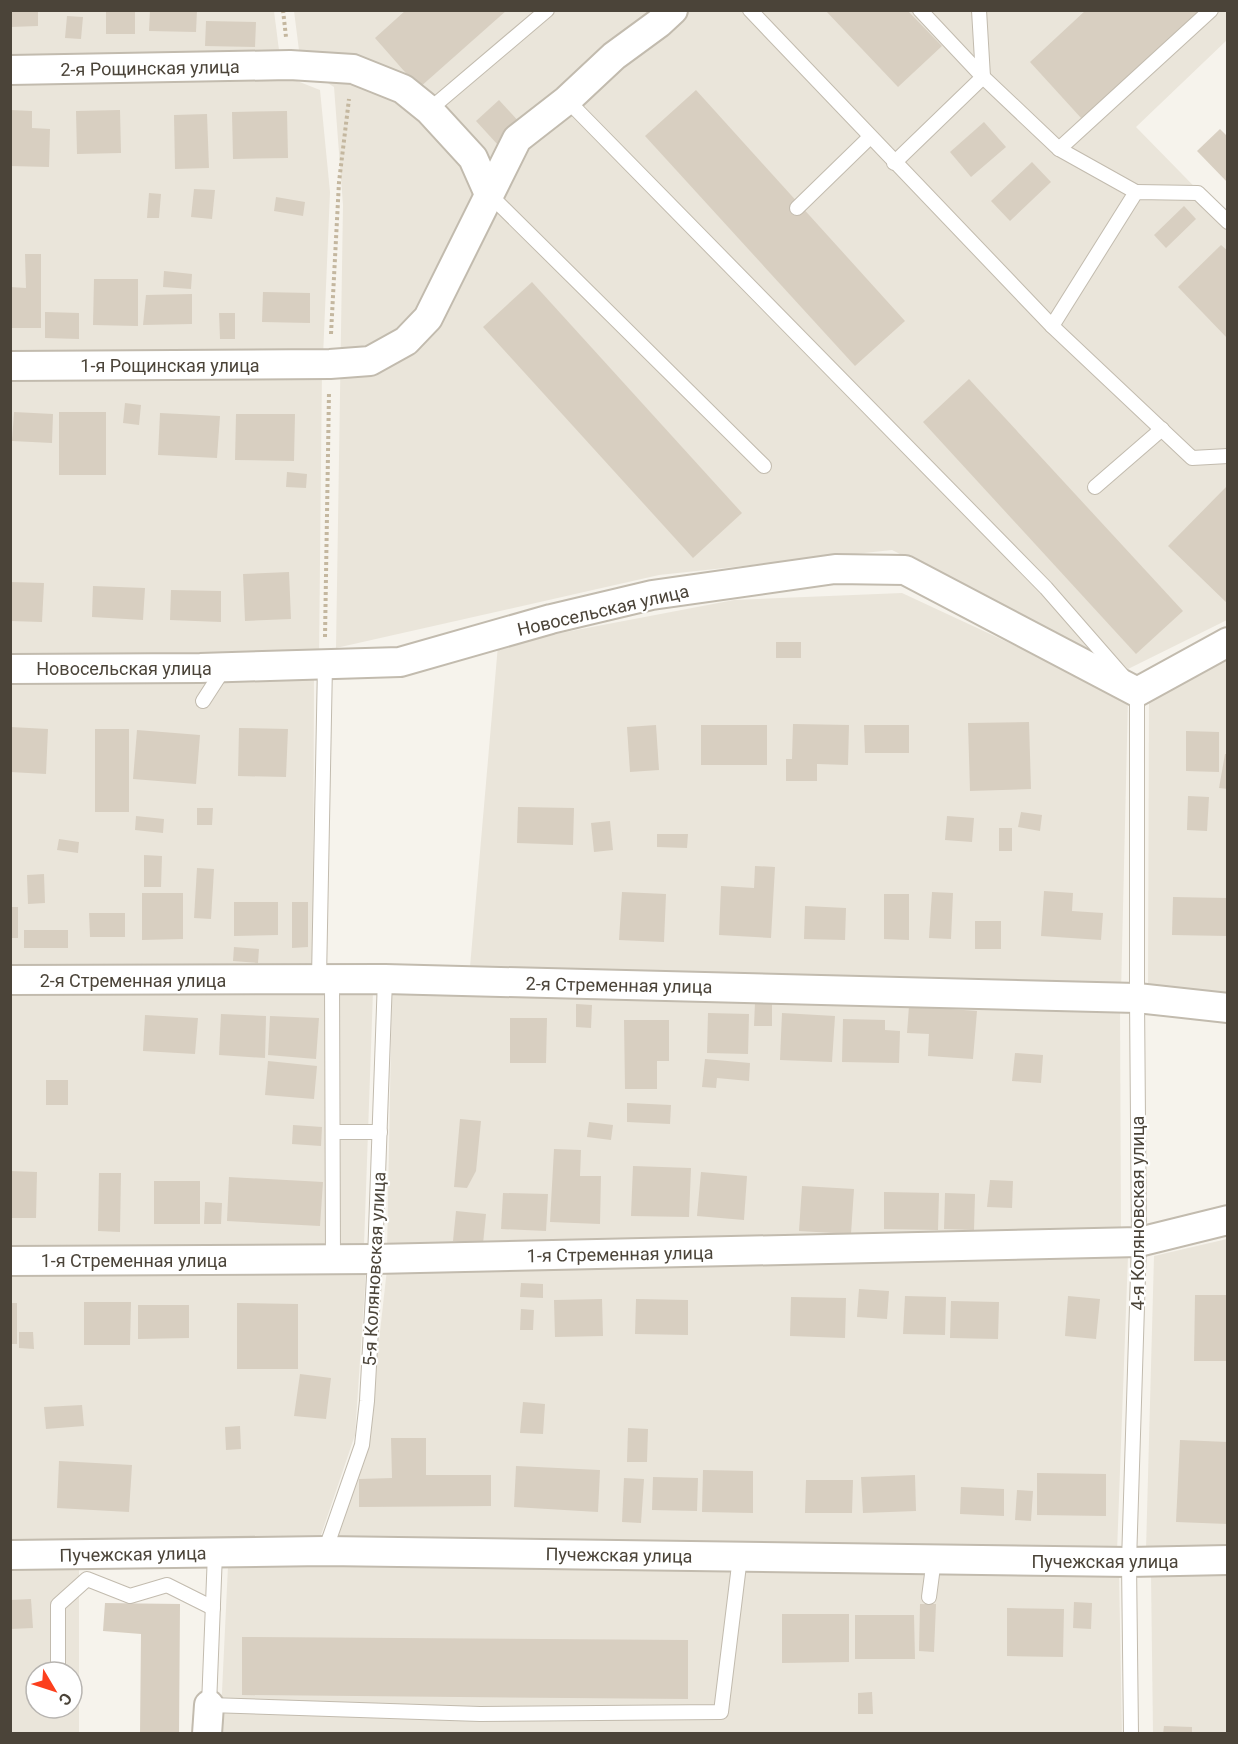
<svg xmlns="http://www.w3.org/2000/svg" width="1238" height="1744" viewBox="0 0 1238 1744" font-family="Roboto,sans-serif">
	<rect width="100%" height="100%" fill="#f6f3ec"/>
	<g fill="#eae5da" fill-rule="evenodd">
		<polygon points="10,11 274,11 280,58 11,62"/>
		<polygon points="294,11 1227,11 1227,40 1136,127 1227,220 1227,620 1128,669 892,550 659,575 336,648 343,205 334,87 301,66"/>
		<polygon points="292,79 320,90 330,192 323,357 11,358 10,82"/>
		<polygon points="322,370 319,658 11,658 10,373"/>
		<polygon points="902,593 1128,698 1121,993 470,967 498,645 734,600"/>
		<polygon points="1227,653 1227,999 1148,991 1149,699"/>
		<polygon points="314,673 313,972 11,975 10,677"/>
		<polygon points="392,988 1120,1004 1121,1232 387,1252"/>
		<polygon points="10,991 373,991 364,1246 11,1248"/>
		<polygon points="1227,1239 1227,1548 1146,1550 1154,1256"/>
		<polygon points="1128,1256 1117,1552 333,1544 367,1448 387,1269"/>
		<polygon points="10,1271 366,1271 355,1435 319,1541 11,1544"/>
		<polygon points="228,1566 1119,1572 1122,1733 220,1734"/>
		<path d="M79,1567V1733H11L10,1568ZM36,1672H72V1708H36Z"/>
		<polygon points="1227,1574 1227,1733 1153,1733 1151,1575"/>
	</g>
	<g fill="#d8cfc1">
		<polygon points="10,10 38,10 38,26 10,27"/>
		<rect x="106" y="10" width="29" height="24"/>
		<polygon points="150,10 197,10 196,32 149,31"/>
		<polygon points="406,10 507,10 419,88 375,38"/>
		<polygon points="825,10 907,10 942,46 898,87"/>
		<polygon points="1086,10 1201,10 1082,119 1030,62"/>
		<polygon points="67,16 83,17 81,39 65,38"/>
		<polygon points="206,21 256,22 255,47 205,46"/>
		<polygon points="696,90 905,321 855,366 645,136"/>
		<polygon points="499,100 521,124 498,145 476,121"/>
		<polygon points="10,110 32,111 32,128 50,129 49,167 10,166"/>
		<polygon points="120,110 121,153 77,154 76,111"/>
		<polygon points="287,111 288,158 233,159 232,112"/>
		<polygon points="207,114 209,168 175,169 174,115"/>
		<polygon points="984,122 1006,147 971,177 950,152"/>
		<polygon points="1220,129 1228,137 1228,183 1197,151"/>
		<polygon points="1032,162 1051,182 1010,221 991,201"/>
		<polygon points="194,189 215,190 212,219 191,217"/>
		<polygon points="149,193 161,194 159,218 147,218"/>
		<polygon points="276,197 305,202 303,216 274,211"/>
		<polygon points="1184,206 1196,219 1166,248 1154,235"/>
		<polygon points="1221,245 1228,251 1228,339 1178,287"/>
		<polygon points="25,254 41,254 41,328 10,328 10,287 26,288"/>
		<polygon points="164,271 192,274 191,289 163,287"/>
		<polygon points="94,279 138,279 138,326 93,325"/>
		<polygon points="532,282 742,513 693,558 483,327"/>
		<polygon points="263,292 310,293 310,323 262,322"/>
		<polygon points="192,294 192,324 143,325 146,295"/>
		<polygon points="45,312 79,313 79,339 45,338"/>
		<polygon points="219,313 235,313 235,339 220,339"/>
		<polygon points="969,379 1183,611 1136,654 923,422"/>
		<polygon points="125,403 141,405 139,425 123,423"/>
		<polygon points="14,412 53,414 52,443 12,441"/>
		<rect x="59" y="412" width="47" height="63"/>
		<polygon points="160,413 220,416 217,458 158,455"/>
		<polygon points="236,414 295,414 294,461 235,460"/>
		<polygon points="287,472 307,474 306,488 286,487"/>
		<polygon points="1228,485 1228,604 1168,546"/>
		<polygon points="289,572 291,619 245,621 243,574"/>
		<polygon points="10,582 44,583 42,622 10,621"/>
		<polygon points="93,586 145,588 143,620 92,617"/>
		<polygon points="171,590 221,591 221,622 170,620"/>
		<rect x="776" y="642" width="25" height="16"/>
		<polygon points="1029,722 1031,789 970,791 968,723"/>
		<polygon points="793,724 849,725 848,765 817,764 817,781 786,781 786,759 792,759"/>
		<polygon points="656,725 659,770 630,772 627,727"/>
		<rect x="701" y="725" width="66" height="40"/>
		<polygon points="864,725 909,725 909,753 865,753"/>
		<polygon points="10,727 48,729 46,774 10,772"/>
		<polygon points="239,728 288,729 286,777 238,776"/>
		<rect x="95" y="729" width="34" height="83"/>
		<polygon points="137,730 200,735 196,784 133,779"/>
		<polygon points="1186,731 1219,732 1219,772 1186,771"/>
		<polygon points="1225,754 1228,754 1228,789 1219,788"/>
		<polygon points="1188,796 1209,797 1207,831 1187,830"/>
		<polygon points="518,807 574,808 573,845 517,843"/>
		<polygon points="197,808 213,808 212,825 197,825"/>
		<polygon points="1021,812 1042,815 1040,831 1018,827"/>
		<polygon points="136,816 164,819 163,833 135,830"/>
		<polygon points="947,816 974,818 972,842 945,840"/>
		<polygon points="610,821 613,850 594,852 591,823"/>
		<rect x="999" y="828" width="13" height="23"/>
		<polygon points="657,834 688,834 687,848 657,847"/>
		<polygon points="59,839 79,842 78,853 57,850"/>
		<polygon points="144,855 162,856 161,887 144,887"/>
		<polygon points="755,866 775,867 771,938 719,935 721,886 754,888"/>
		<polygon points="197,868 214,869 211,919 194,918"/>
		<polygon points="44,874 45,903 28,904 27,875"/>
		<polygon points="1044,891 1073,893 1072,911 1103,913 1101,940 1041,936"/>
		<polygon points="622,892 666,894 664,942 619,940"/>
		<polygon points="932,892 953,893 951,939 929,938"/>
		<polygon points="142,893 183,893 183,939 142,940"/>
		<polygon points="884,894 909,894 909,940 884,939"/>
		<polygon points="1173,897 1228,898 1228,936 1172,935"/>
		<polygon points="234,902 278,902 278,935 234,936"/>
		<polygon points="292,902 308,902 308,947 292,948"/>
		<polygon points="805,906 846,908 845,940 804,939"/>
		<rect x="10" y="907" width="8" height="31"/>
		<polygon points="89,913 125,913 125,937 90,937"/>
		<rect x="975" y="921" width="26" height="28"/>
		<rect x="24" y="930" width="44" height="18"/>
		<polygon points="234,947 259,949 258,963 233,961"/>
		<polygon points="755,1002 772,1002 772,1026 754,1026"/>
		<polygon points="576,1004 592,1005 591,1028 576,1027"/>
		<polygon points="909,1006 977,1011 973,1059 928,1056 929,1034 907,1033"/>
		<polygon points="708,1013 749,1014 748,1054 707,1053"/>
		<polygon points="782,1013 835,1016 832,1062 780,1060"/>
		<polygon points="221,1014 266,1016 265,1058 219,1055"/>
		<polygon points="145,1015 198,1018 195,1054 143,1051"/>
		<polygon points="270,1016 319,1018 316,1059 268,1055"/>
		<polygon points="510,1018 547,1018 546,1063 510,1063"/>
		<polygon points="843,1019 885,1020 885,1030 900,1031 899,1063 842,1062"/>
		<polygon points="624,1020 669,1020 669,1061 657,1061 657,1089 625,1089"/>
		<polygon points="1015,1053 1043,1055 1041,1083 1012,1081"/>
		<polygon points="705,1059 750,1063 749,1081 717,1078 716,1088 702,1087"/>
		<polygon points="268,1061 317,1066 314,1099 265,1095"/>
		<rect x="46" y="1080" width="22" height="25"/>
		<polygon points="627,1103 671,1105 670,1124 627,1122"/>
		<polygon points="460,1119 481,1121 476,1171 467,1188 454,1187"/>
		<polygon points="589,1122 613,1125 611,1140 587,1137"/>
		<polygon points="293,1125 322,1127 321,1146 292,1144"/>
		<polygon points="554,1149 581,1150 580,1176 601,1176 600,1224 550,1222"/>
		<polygon points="633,1166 691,1168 689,1217 631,1216"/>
		<polygon points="10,1171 37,1172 36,1218 10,1218"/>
		<polygon points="701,1172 747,1176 744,1220 697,1216"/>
		<polygon points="99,1173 121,1173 120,1232 98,1231"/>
		<polygon points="229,1177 323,1182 320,1226 227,1221"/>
		<polygon points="990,1180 1013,1181 1012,1208 987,1207"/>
		<rect x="154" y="1181" width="46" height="43"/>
		<polygon points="802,1186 854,1189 851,1234 799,1231"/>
		<polygon points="884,1192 939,1193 938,1230 884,1229"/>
		<polygon points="503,1193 548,1194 546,1231 501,1229"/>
		<polygon points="945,1193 975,1194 974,1230 944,1229"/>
		<polygon points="205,1202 222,1203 221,1224 204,1224"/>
		<polygon points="456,1211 486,1214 483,1244 453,1241"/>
		<polygon points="521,1283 543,1284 543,1298 520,1297"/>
		<polygon points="859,1289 889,1291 887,1319 857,1317"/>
		<polygon points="1195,1295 1228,1295 1228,1361 1194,1361"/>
		<polygon points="905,1296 946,1297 945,1335 903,1334"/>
		<polygon points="1068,1296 1100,1299 1096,1339 1065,1336"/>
		<polygon points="791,1297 846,1298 845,1338 790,1336"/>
		<polygon points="602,1299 603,1336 555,1337 554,1300"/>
		<polygon points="636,1299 688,1300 688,1335 635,1334"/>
		<polygon points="951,1301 999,1302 998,1339 950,1338"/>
		<polygon points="84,1302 131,1302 130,1345 84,1345"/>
		<rect x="10" y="1303" width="7" height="41"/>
		<polygon points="237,1303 298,1304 298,1369 237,1369"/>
		<polygon points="138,1305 189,1305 189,1338 138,1339"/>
		<polygon points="521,1309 534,1310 533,1330 520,1330"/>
		<polygon points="19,1332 33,1332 34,1349 19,1348"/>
		<polygon points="300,1374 331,1378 326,1419 294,1416"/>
		<polygon points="523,1402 545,1404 543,1434 520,1433"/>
		<polygon points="82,1405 84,1426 46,1429 44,1407"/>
		<polygon points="240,1426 241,1449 226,1450 225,1427"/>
		<polygon points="628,1428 648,1429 647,1462 627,1462"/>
		<polygon points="391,1438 426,1438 426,1475 491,1475 491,1506 359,1507 359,1479 392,1478"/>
		<polygon points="1180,1440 1228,1442 1228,1524 1176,1522"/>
		<polygon points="59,1461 132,1465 129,1512 57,1508"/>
		<polygon points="516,1466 600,1470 598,1512 514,1507"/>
		<polygon points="703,1470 753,1471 753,1513 702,1512"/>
		<polygon points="1037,1473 1106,1474 1106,1516 1037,1515"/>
		<polygon points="915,1475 916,1511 863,1513 861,1477"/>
		<polygon points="653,1477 698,1478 697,1511 652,1510"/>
		<polygon points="624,1478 644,1479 641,1523 622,1522"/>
		<polygon points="806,1480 853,1480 852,1513 805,1513"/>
		<polygon points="961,1487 1004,1489 1004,1516 960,1514"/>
		<polygon points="1017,1490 1033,1491 1031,1521 1015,1520"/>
		<polygon points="31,1599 33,1628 10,1629 10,1600"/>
		<polygon points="1074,1602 1092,1603 1091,1629 1073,1628"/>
		<polygon points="105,1603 180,1604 179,1734 140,1734 141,1634 103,1631"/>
		<polygon points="920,1604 936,1604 934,1652 919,1651"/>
		<polygon points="1007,1608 1064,1609 1063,1657 1007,1656"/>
		<polygon points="782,1614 849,1614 849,1662 782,1663"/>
		<polygon points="855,1615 914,1615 915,1659 855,1659"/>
		<polygon points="242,1637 688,1640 688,1699 242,1695"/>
		<polygon points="872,1692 873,1714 858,1714 858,1693"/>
		<polygon points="1164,1726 1192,1727 1192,1734 1163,1734"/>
	</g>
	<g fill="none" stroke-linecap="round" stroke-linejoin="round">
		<g stroke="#c2bbae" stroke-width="16">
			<g id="lane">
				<polyline points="750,10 1052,326 1192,458 1228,456"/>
				<polyline points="920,10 983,77 1059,149 1136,192"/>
				<polyline points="567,100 1046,588 1122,675"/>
				<polyline points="429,110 547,10"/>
				<polyline points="1059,149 1211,10"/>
				<polyline points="894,163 983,77 979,10"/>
				<polyline points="489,194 764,466"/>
				<polyline points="797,208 870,137"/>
				<polyline points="1052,326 1136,192 1198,193 1228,222"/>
				<polyline points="1095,487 1162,429"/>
				<polyline points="203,701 225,667"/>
				<polyline points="319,979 325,664"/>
				<polyline points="332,979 333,1259"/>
				<polyline points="333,1132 380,1132"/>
				<polyline points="325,1551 362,1445 367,1401 375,1259 385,979"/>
				<polyline points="215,1553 209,1705 480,1714 721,1712 740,1557"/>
				<polyline points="929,1597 934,1559"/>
				<polyline points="58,1672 58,1605 87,1579 130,1596 167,1585 213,1608"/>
				<polyline points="1131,1734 1129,1562 1139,1242 1137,998 1137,692 1135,690"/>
			</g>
		</g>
		<g stroke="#c2bbae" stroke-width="32">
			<g id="street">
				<polyline points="10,70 290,65 353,69 403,89 429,110 473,158 489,194"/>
				<polyline points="10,366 330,364 370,361 406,341 428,318 517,139 567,100 614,56 659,23 673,10"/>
				<polyline points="10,669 200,668 400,662 551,619 652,595 835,569 905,570 1137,692 1228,642"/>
				<polyline points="10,980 385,979 1137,998 1228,1008"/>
				<polyline points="10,1261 375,1259 1139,1242 1228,1220"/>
				<polyline points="10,1555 325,1551 1129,1562 1228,1560"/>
				<polyline points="207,1734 209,1705"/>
			</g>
		</g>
		<g stroke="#c4b79f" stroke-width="4" stroke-dasharray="3 3" stroke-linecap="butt">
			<polyline points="283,10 286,37"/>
			<polyline points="331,334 339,182 349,99"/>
			<polyline points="325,637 329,392"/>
		</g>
		<use href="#lane" stroke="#fff" stroke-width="14"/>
		<use href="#street" stroke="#fff" stroke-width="28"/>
	</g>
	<g text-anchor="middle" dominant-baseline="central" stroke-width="4.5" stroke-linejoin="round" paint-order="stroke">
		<g font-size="18" fill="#4b4439" stroke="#fff">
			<text transform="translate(150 68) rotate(-1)">2-я Рощинская улица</text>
			<text x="170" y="365">1-я Рощинская улица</text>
			<text transform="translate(603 610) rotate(-13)">Новосельская улица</text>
			<text x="124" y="668">Новосельская улица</text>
			<text x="133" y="980">2-я Стременная улица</text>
			<text transform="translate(619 985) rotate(1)">2-я Стременная улица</text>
			<text transform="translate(1137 1213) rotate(-90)">4-я Коляновская улица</text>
			<text transform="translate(620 1254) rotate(-1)">1-я Стременная улица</text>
			<text x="134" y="1260">1-я Стременная улица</text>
			<text transform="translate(374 1269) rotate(-87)">5-я Коляновская улица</text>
			<text transform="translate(133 1554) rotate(-1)">Пучежская улица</text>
			<text transform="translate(619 1555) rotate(1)">Пучежская улица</text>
			<text x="1105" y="1561">Пучежская улица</text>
		</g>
	</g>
	<rect width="1238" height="1744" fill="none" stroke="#4b4439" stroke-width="24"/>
	<g transform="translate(54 1690) rotate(129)"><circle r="28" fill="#ffffff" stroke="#b7b4b0" stroke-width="1.5"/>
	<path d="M0-4.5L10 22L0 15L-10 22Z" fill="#fc3f1d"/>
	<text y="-9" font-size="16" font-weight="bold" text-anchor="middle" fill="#4b4439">С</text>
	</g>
</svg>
